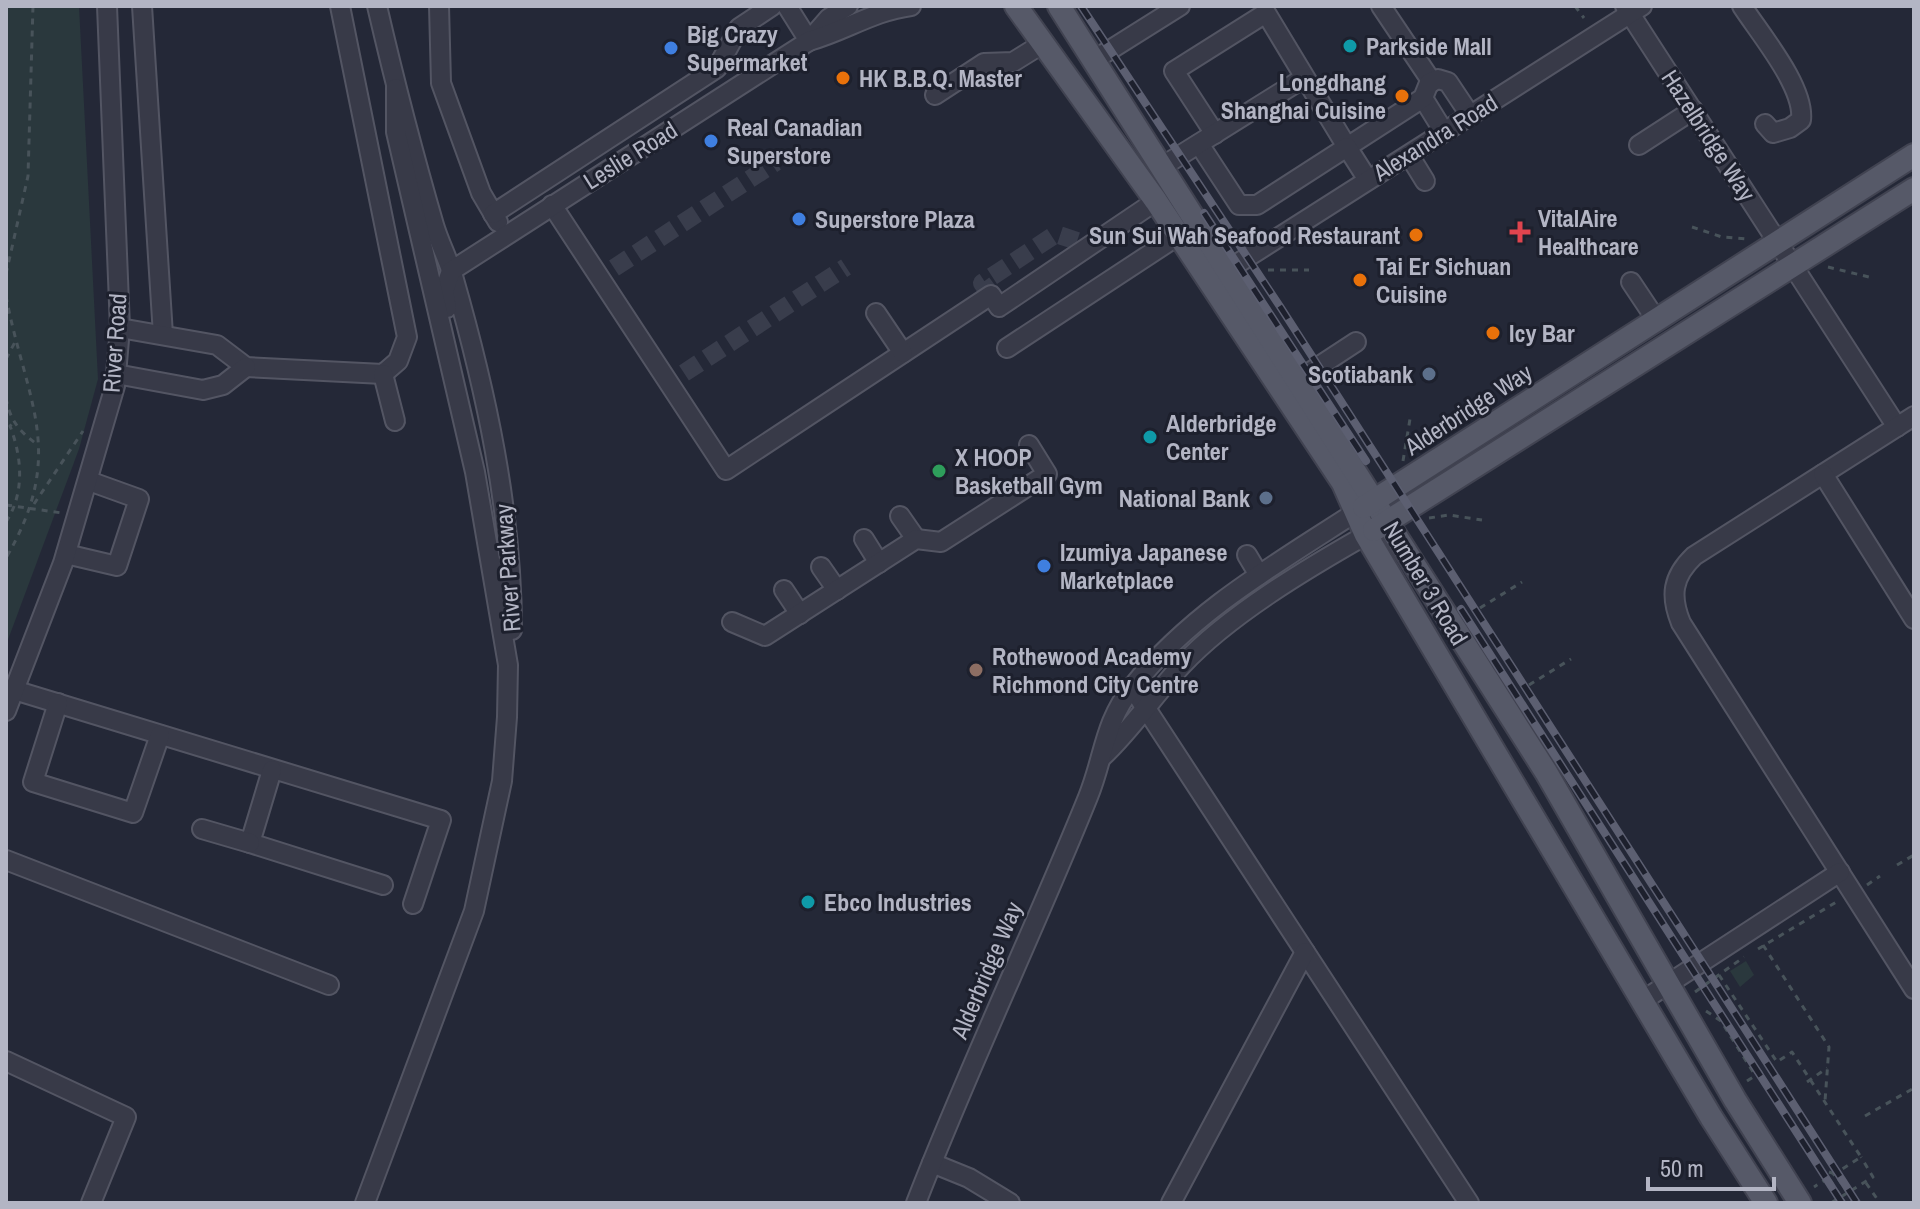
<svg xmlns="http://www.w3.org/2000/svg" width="1920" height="1209" viewBox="0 0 1920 1209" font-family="'Archivo Narrow',sans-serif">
	<rect width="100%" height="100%" fill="#242837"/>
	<g fill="#2a383d">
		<polygon points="6,6 79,6 98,379 79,449 6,645"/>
		<polygon points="1746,961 1754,975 1740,987 1730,971"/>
	</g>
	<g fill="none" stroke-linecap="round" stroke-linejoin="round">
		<g stroke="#393d4c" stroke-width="18" stroke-dasharray="18 9" stroke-linecap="butt">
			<polyline points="614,268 776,162"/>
			<polyline points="991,295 982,283 1056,234 1092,246"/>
			<polyline points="684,373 846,267"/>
		</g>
		<g stroke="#535563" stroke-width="22">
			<g id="minor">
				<polyline points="142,6 163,335"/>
				<path d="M377,6C394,79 413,153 434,225C439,242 448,259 453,276C486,391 512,510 512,630"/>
				<polyline points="439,6 441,83 481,193 498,222"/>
				<polyline points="787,6 809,41"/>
				<polyline points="1381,6 1432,82"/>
				<polyline points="1625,6 1897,427"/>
				<path d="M1742,6C1760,34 1805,87 1801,120L1790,128L1773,133L1765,124"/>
				<polyline points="809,41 829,18 848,6"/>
				<polyline points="1094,60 1180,6"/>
				<polyline points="935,95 984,63 1013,62 1042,44"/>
				<polyline points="1423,98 1444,132"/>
				<polyline points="1215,134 1174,71 1266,13 1347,147 1423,98 1429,83 1438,79 1448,82 1470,115"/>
				<polyline points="1199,144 1239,205 1257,205 1347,147 1368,180"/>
				<polyline points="1639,145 1693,110"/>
				<polyline points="1409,155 1425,181"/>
				<polyline points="1163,166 1304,78"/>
				<polyline points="552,205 726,470 991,295 999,307 1156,201"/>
				<polyline points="493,214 717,68 739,28 772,6"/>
				<polyline points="1229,269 1642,6"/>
				<polyline points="1631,282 1655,318"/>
				<path d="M447,308L444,291L451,271L809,41C845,31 873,11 911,6"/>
				<polyline points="876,313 903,353"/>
				<polyline points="120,328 217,345 246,367 383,374 398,361 407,337 340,6"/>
				<polyline points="1007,348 1179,235"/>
				<polyline points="116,374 203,390 223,385 246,367"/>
				<polyline points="383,374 395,421"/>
				<polyline points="1298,380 1356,342"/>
				<path d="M1914,416L1694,556C1672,577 1670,596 1681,623L1914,989"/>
				<polyline points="1823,474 1914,619"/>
				<polyline points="900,516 916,539"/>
				<polyline points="864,539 879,563"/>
				<polyline points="66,554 117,566 139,499 89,481"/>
				<polyline points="1247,555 1259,575"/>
				<polyline points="821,567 837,590"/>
				<polyline points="784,590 800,614"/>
				<polyline points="732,622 765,636 916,539 941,542 1047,474 1029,445"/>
				<polyline points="1132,687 1469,1203"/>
				<polyline points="14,690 441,820 413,904"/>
				<polyline points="58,703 33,782 133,813 160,735"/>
				<polyline points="6,711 63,563 115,386 120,328 107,6"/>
				<path d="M1102,757C1132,729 1154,695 1182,665C1229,615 1306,569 1366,535"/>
				<polyline points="272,770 250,843 383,885"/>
				<polyline points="202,829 250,843"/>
				<polyline points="6,860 329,985"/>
				<polyline points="1642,1001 1840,872"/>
				<polyline points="6,1061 126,1117 91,1203"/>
				<polyline points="932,1163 969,1178 1010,1203"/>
				<polyline points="365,1203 474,911 502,781 507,717 508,665 475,472 396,132 396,88"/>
				<path d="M916,1203C969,1066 1033,933 1088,797C1105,755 1103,724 1133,686C1193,611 1276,564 1356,512"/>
				<polyline points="1171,1203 1305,952"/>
			</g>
		</g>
		<g stroke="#414351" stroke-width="26">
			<g id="major">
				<polyline points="1016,6 1156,201 1343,483 1366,535 1711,1117 1766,1203"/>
				<polyline points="1059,6 1546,772 1735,1100 1800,1203"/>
				<polyline points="1364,507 1914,155"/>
				<polyline points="1374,530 1914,189"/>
			</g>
		</g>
		<g stroke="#48535a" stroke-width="3" stroke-dasharray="6 6" stroke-linecap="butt">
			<polyline points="1575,6 1584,18"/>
			<polyline points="1692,227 1722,237 1746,239"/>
			<polyline points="1828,267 1869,277"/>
			<polyline points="1268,270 1309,270"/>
			<polyline points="6,274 28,176 33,6"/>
			<path d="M6,296C26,402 68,452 6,558"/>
			<polyline points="6,359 15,342"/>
			<path d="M6,398C10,421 20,432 38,445"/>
			<polyline points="1403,461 1410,419"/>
			<polyline points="34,504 83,431"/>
			<polyline points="6,505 62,513"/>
			<polyline points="1429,518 1449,515 1482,520"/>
			<path d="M6,522C25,493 22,457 10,426L14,422"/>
			<polyline points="1480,608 1522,582"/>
			<polyline points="1529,685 1571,659"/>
			<polyline points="1897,865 1914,855"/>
			<polyline points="1867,885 1880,876"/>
			<polyline points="1763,945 1829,1047 1825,1101"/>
			<polyline points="1758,949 1838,901"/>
			<polyline points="1719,975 1777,1062 1792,1052 1861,1157 1814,1187"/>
			<polyline points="1695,992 1744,957"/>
			<polyline points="1706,1011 1721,1021 1755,1075"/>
			<polyline points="1747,1081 1777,1062"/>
			<polyline points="1807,1082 1827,1068"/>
			<polyline points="1865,1116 1914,1088"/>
			<polyline points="1829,1172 1835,1174 1854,1203"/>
			<polyline points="1830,1180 1845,1203"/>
			<polyline points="1866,1183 1880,1203"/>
			<polyline points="1831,1203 1873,1177 1861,1157"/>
		</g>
		<use href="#minor" stroke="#383a48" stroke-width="18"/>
		<use href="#major" stroke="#565968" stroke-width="22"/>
		<g stroke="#5c5f71" stroke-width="8">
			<g id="rail">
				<polyline points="1081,6 1281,308 1857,1203"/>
				<polyline points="1204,213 1366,461"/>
				<polyline points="1461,609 1842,1203"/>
			</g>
		</g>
		<use href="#rail" stroke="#1d202d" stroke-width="5" stroke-dasharray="15" stroke-linecap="butt"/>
	</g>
	<g fill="#0f9aa8" stroke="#1d202d" stroke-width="3">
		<circle cx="1350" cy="46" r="8"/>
		<circle cx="1150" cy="437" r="8"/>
		<circle cx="808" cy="902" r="8"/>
	</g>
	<g fill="#3f7fe0" stroke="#1d202d" stroke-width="3">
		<circle cx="671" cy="48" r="8"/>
		<circle cx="711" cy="141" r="8"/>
		<circle cx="799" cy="219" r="8"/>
		<circle cx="1044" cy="566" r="8"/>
	</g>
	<g fill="#e8710a" stroke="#1d202d" stroke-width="3">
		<circle cx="843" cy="78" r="8"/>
		<circle cx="1402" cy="96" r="8"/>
		<circle cx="1416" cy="235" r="8"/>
		<circle cx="1360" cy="280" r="8"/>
		<circle cx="1493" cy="333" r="8"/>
	</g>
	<path fill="#e0444e" stroke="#1d202d" stroke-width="3" d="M1516 220h8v8h8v8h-8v8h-8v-8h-8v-8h8z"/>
	<g fill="#5c6f8a" stroke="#1d202d" stroke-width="3">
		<circle cx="1429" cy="374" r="8"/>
		<circle cx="1266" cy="498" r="8"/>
	</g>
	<circle fill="#2e9e5b" stroke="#1d202d" stroke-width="3" cx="939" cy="471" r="8"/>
	<circle fill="#8d6e63" stroke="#1d202d" stroke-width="3" cx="976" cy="670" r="8"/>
	<g text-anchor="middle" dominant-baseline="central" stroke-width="6" stroke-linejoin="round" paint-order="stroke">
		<g font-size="24" font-weight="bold" fill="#b3b5c4" stroke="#1d202d" text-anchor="start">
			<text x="687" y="34">Big Crazy<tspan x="687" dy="28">Supermarket</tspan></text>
			<text x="1366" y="46">Parkside Mall</text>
			<text x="859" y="78">HK B.B.Q. Master</text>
			<text x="1386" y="82" text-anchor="end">Longdhang<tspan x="1386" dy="28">Shanghai Cuisine</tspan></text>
			<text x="727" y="127">Real Canadian<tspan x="727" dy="28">Superstore</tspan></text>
			<text x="1538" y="218">VitalAire<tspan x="1538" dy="28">Healthcare</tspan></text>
			<text x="815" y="219">Superstore Plaza</text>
			<text x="1400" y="235" text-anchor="end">Sun Sui Wah Seafood Restaurant</text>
			<text x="1376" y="266">Tai Er Sichuan<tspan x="1376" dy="28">Cuisine</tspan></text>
			<text x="1509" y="333">Icy Bar</text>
			<text x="1413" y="374" text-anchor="end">Scotiabank</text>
			<text x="1166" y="423">Alderbridge<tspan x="1166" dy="28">Center</tspan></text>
			<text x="955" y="457">X HOOP<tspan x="955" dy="28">Basketball Gym</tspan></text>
			<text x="1250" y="498" text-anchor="end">National Bank</text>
			<text x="1060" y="552">Izumiya Japanese<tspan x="1060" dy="28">Marketplace</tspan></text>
			<text x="992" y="656">Rothewood Academy<tspan x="992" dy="28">Richmond City Centre</tspan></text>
			<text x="824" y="902">Ebco Industries</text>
		</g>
		<g font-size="24" fill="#b3b5c4" stroke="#1d202d">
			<text transform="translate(1709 135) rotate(57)">Hazelbridge Way</text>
			<text transform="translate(1435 137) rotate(-32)">Alexandra Road</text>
			<text transform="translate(630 155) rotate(-32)">Leslie Road</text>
			<text transform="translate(114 343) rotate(-86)">River Road</text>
			<text transform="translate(1468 409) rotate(-33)">Alderbridge Way</text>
			<text transform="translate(507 568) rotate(-94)">River Parkway</text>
			<text transform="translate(1426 583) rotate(59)">Number 3 Road</text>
			<text transform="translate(986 970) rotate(-67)">Alderbridge Way</text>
		</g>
	</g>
	<rect width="1920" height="1209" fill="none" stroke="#b3b5c4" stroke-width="16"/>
	<path d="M1648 1177v12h126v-12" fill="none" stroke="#b3b5c4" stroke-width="4"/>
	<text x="1660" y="1177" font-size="24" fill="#b3b5c4" stroke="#1d202d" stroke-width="6" paint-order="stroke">50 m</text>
</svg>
